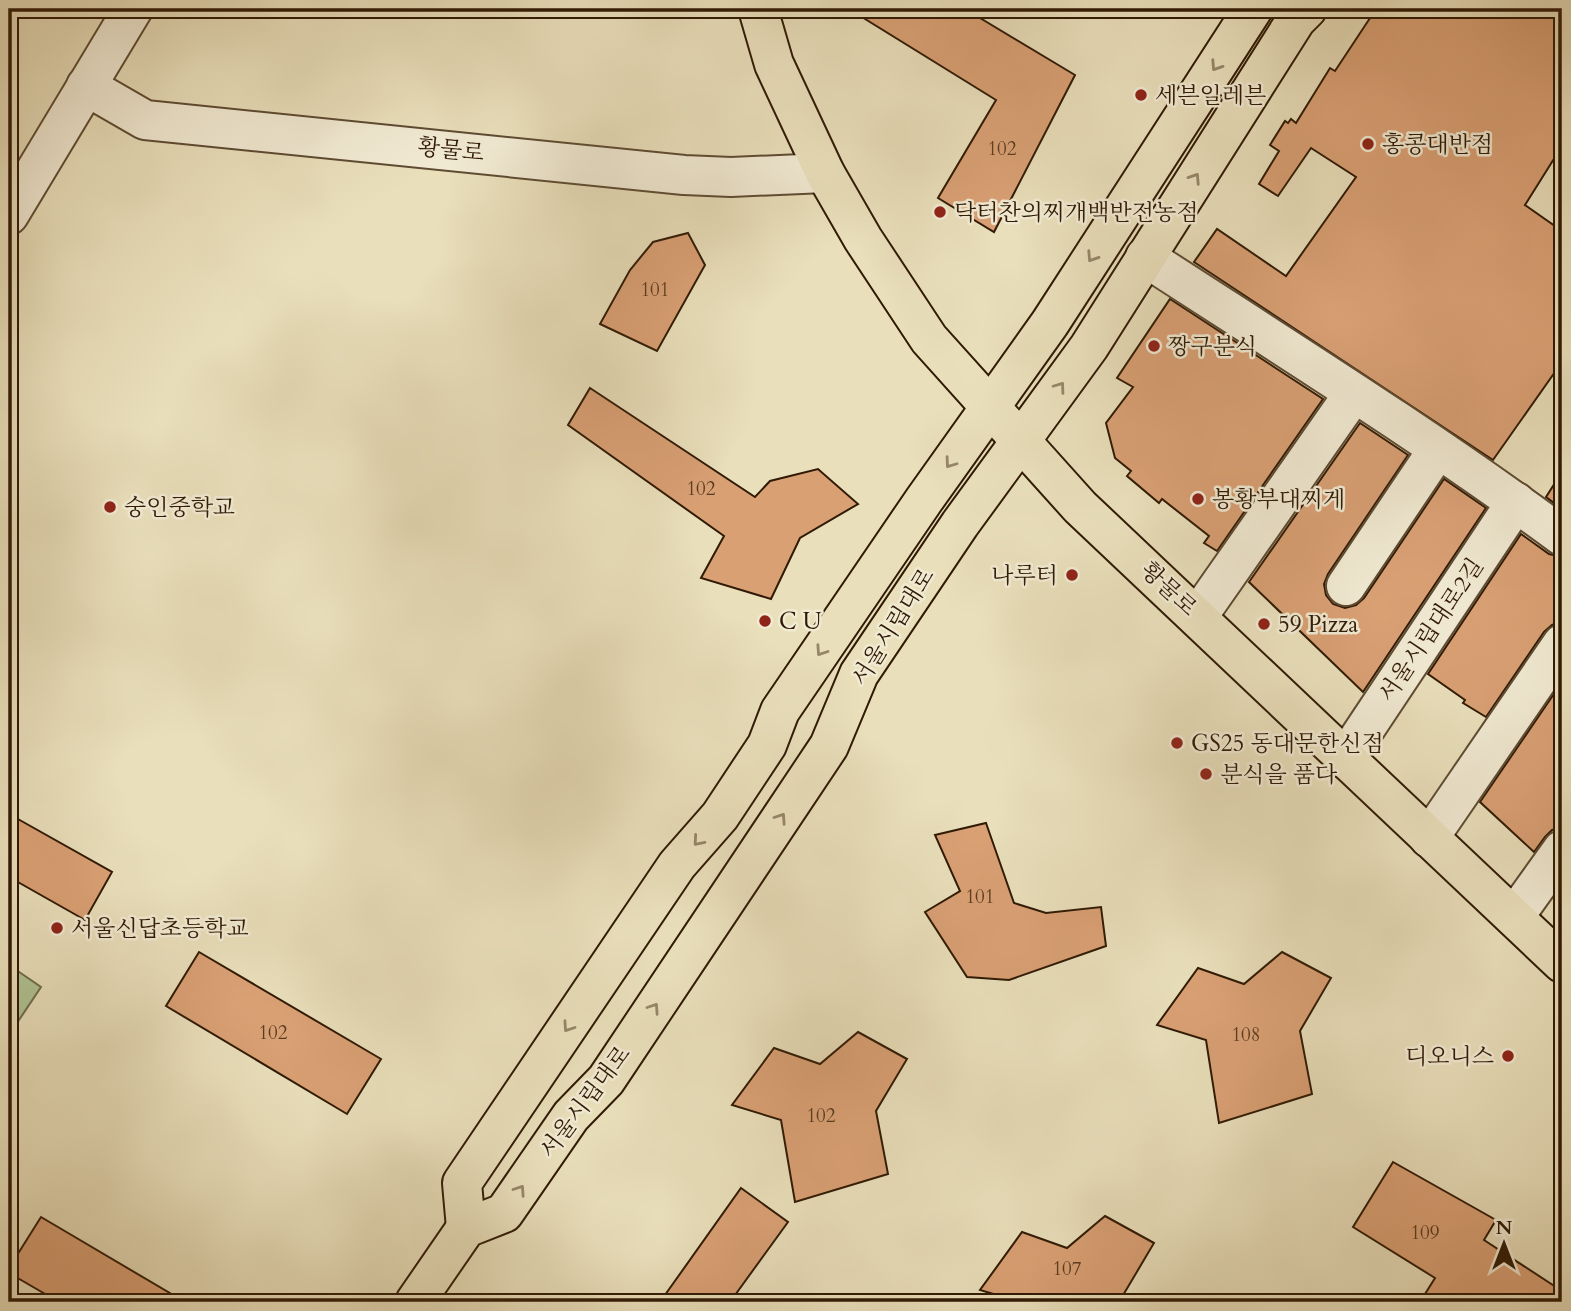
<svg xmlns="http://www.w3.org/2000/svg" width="1571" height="1311" viewBox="0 0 1571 1311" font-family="Cardo,'Noto Serif KR',serif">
	<rect width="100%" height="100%" fill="#e9dfbb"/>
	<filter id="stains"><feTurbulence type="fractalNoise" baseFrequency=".00286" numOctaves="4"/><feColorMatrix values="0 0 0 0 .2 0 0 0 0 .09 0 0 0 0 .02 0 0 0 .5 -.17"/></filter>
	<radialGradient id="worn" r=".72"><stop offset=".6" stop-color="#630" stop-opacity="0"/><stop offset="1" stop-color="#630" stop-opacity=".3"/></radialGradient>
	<polygon fill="#b0c394" stroke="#706e4c" stroke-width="2" points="9,965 41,987 9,1035"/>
	<g fill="#d9a074" stroke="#301a05" stroke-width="2">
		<polygon points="849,9 965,9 1075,75 994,232 938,198 996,100"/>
		<polygon points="1376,9 1562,9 1562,146 1525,205 1562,231 1562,362 1493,460 1194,262 1217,229 1286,276 1356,177 1311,148 1278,196 1259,184 1279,151 1270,145 1285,121 1288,123 1291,119 1296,123 1330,68 1335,71"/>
		<polygon points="688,233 705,265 657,351 600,324 630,270 653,242"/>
		<polygon points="1170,299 1323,399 1217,551 1204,543 1209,536 1162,499 1159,503 1127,476 1131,471 1115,458 1106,423 1133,387 1117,378"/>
		<polygon points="590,388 755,497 770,481 818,469 858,504 800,538 771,599 701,578 724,536 568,425"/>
		<polygon points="1360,423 1408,455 1328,574 1324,584 1326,595 1333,604 1345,608 1356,605 1364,598 1444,479 1486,508 1363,692 1249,582"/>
		<polygon points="1562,472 1562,509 1546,497"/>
		<polygon points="1521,534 1549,554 1562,557 1562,622 1552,625 1544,632 1486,717 1463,703 1465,700 1428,674"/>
		<polygon points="1562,682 1562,828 1552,830 1545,837 1534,852 1480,802"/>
		<polygon points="9,814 112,872 85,920 9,877"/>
		<polygon points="986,823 1014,903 1046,913 1101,907 1106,946 1009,980 967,977 925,912 960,891 935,835"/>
		<polygon points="199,952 381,1059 347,1114 166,1006"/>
		<polygon points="1282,952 1331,978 1300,1031 1312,1094 1219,1123 1206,1040 1157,1025 1198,968 1244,984"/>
		<polygon points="858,1032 907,1059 876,1111 888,1174 795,1202 781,1120 732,1105 774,1048 820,1064"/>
		<polygon points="1393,1162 1496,1220 1484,1240 1562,1291 1562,1302 1420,1302 1435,1278 1353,1227"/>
		<polygon points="741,1188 788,1222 730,1302 660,1302"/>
		<polygon points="1105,1216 1154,1243 1119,1302 1020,1302 980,1290 1022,1232 1067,1248"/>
		<polygon points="41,1217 185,1302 59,1302 9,1273 9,1268"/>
	</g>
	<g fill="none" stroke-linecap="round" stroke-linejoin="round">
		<g stroke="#5e4b32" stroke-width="42">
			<g id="minor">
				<polyline points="86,86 145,120 684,175 731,177 825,173"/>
				<polyline points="9,215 133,9"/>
				<path d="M1145,257C1285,348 1428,437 1562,536"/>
				<polyline points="1346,586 1438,449"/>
				<polyline points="1198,616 1354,393"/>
				<polyline points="1345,759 1516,502"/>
				<polyline points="1429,838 1562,644"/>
				<polyline points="1514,917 1562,850"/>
			</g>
		</g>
		<g stroke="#301a05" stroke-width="42">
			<g id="major">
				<polyline points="758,9 774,64 825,173 863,239 929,339 1080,507 1562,963"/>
				<polyline points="466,1228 462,1183 677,865 720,816 767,745 780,711 924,500 1050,323 1253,9"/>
				<polyline points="415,1302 466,1228 504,1213 571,1116 606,1080 829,746 859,674 960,524 1089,347 1296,20 1307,9"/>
			</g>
		</g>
		<use href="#minor" stroke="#f1ead3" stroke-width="38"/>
		<use href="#major" stroke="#e9dfbb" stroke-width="38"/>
	</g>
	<defs><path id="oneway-chevron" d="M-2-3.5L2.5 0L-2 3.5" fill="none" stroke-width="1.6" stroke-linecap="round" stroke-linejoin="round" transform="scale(1.75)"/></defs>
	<g stroke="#968669">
		<use href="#oneway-chevron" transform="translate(1216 66) rotate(123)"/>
		<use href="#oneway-chevron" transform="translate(1195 178) rotate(-57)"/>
		<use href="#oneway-chevron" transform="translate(1092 257) rotate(123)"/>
		<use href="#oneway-chevron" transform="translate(1060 387) rotate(-54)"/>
		<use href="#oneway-chevron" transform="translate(950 463) rotate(126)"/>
		<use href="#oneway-chevron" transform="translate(821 651) rotate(124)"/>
		<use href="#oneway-chevron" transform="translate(781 818) rotate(-56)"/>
		<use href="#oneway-chevron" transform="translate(698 841) rotate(131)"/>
		<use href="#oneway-chevron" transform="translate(654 1008) rotate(-56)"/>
		<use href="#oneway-chevron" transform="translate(568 1027) rotate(124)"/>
		<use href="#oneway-chevron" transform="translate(520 1190) rotate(-56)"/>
	</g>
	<g fill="#8f2418" stroke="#f1ead3" stroke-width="2.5">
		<circle cx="1141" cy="95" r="7"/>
		<circle cx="1368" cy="144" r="7"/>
		<circle cx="940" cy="212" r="7"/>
		<circle cx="1154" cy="346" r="7"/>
		<circle cx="1198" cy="499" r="7"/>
		<circle cx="110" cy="507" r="7"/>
		<circle cx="1072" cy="575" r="7"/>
		<circle cx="765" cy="621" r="7"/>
		<circle cx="1264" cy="624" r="7"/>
		<circle cx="1177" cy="743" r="7"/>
		<circle cx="1206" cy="774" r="7"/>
		<circle cx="57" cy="928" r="7"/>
		<circle cx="1508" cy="1056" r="7"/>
	</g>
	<g text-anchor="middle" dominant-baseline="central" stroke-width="5" stroke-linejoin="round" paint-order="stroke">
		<g font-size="19" fill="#5a3c21">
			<text x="1002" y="149">102</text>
			<text x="655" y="290">101</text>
			<text x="701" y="489">102</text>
			<text x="980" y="897">101</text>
			<text x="273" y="1033">102</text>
			<text x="1246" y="1035">108</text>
			<text x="821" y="1116">102</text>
			<text x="1425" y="1233">109</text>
			<text x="1067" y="1269">107</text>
		</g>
		<g font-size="23" fill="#301a05" stroke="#f1ead3" text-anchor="start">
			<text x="1155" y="95">세븐일레븐</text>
			<text x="1382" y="144">홍콩대반점</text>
			<text x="954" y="212">닥터찬의찌개백반전농점</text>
			<text x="1168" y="346">짱구분식</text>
			<text x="1212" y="499">봉황부대찌게</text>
			<text x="124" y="507">숭인중학교</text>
			<text x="1058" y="575" text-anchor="end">나루터</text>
			<text x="779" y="621">C U</text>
			<text x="1278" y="624">59 Pizza</text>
			<text x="1191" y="743">GS25 동대문한신점</text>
			<text x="1220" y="774">분식을 품다</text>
			<text x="71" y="928">서울신답초등학교</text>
			<text x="1494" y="1056" text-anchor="end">디오니스</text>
		</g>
		<g font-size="23" fill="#301a05" stroke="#f1ead3">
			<text transform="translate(451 150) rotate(6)">황물로</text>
			<text transform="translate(1169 589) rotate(43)">황물로</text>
			<text transform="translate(893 627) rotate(-58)">서울시립대로</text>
			<text transform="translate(1431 630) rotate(-56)">서울시립대로2길</text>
			<text transform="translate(585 1102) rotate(-53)">서울시립대로</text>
		</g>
	</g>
	<rect width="1571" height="1311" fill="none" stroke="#e9dfbb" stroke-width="35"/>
	<rect x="10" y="10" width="1550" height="1290" fill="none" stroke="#301a05" stroke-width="3.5"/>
	<rect x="18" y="18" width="1536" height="1276" fill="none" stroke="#301a05" stroke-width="2"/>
	<g transform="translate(1504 1244)" stroke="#f1ead3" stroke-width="5" paint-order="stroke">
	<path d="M0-5L12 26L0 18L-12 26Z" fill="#301a05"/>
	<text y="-10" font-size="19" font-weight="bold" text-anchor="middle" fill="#301a05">N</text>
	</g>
	<rect width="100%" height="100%" filter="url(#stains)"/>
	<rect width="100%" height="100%" fill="url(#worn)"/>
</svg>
